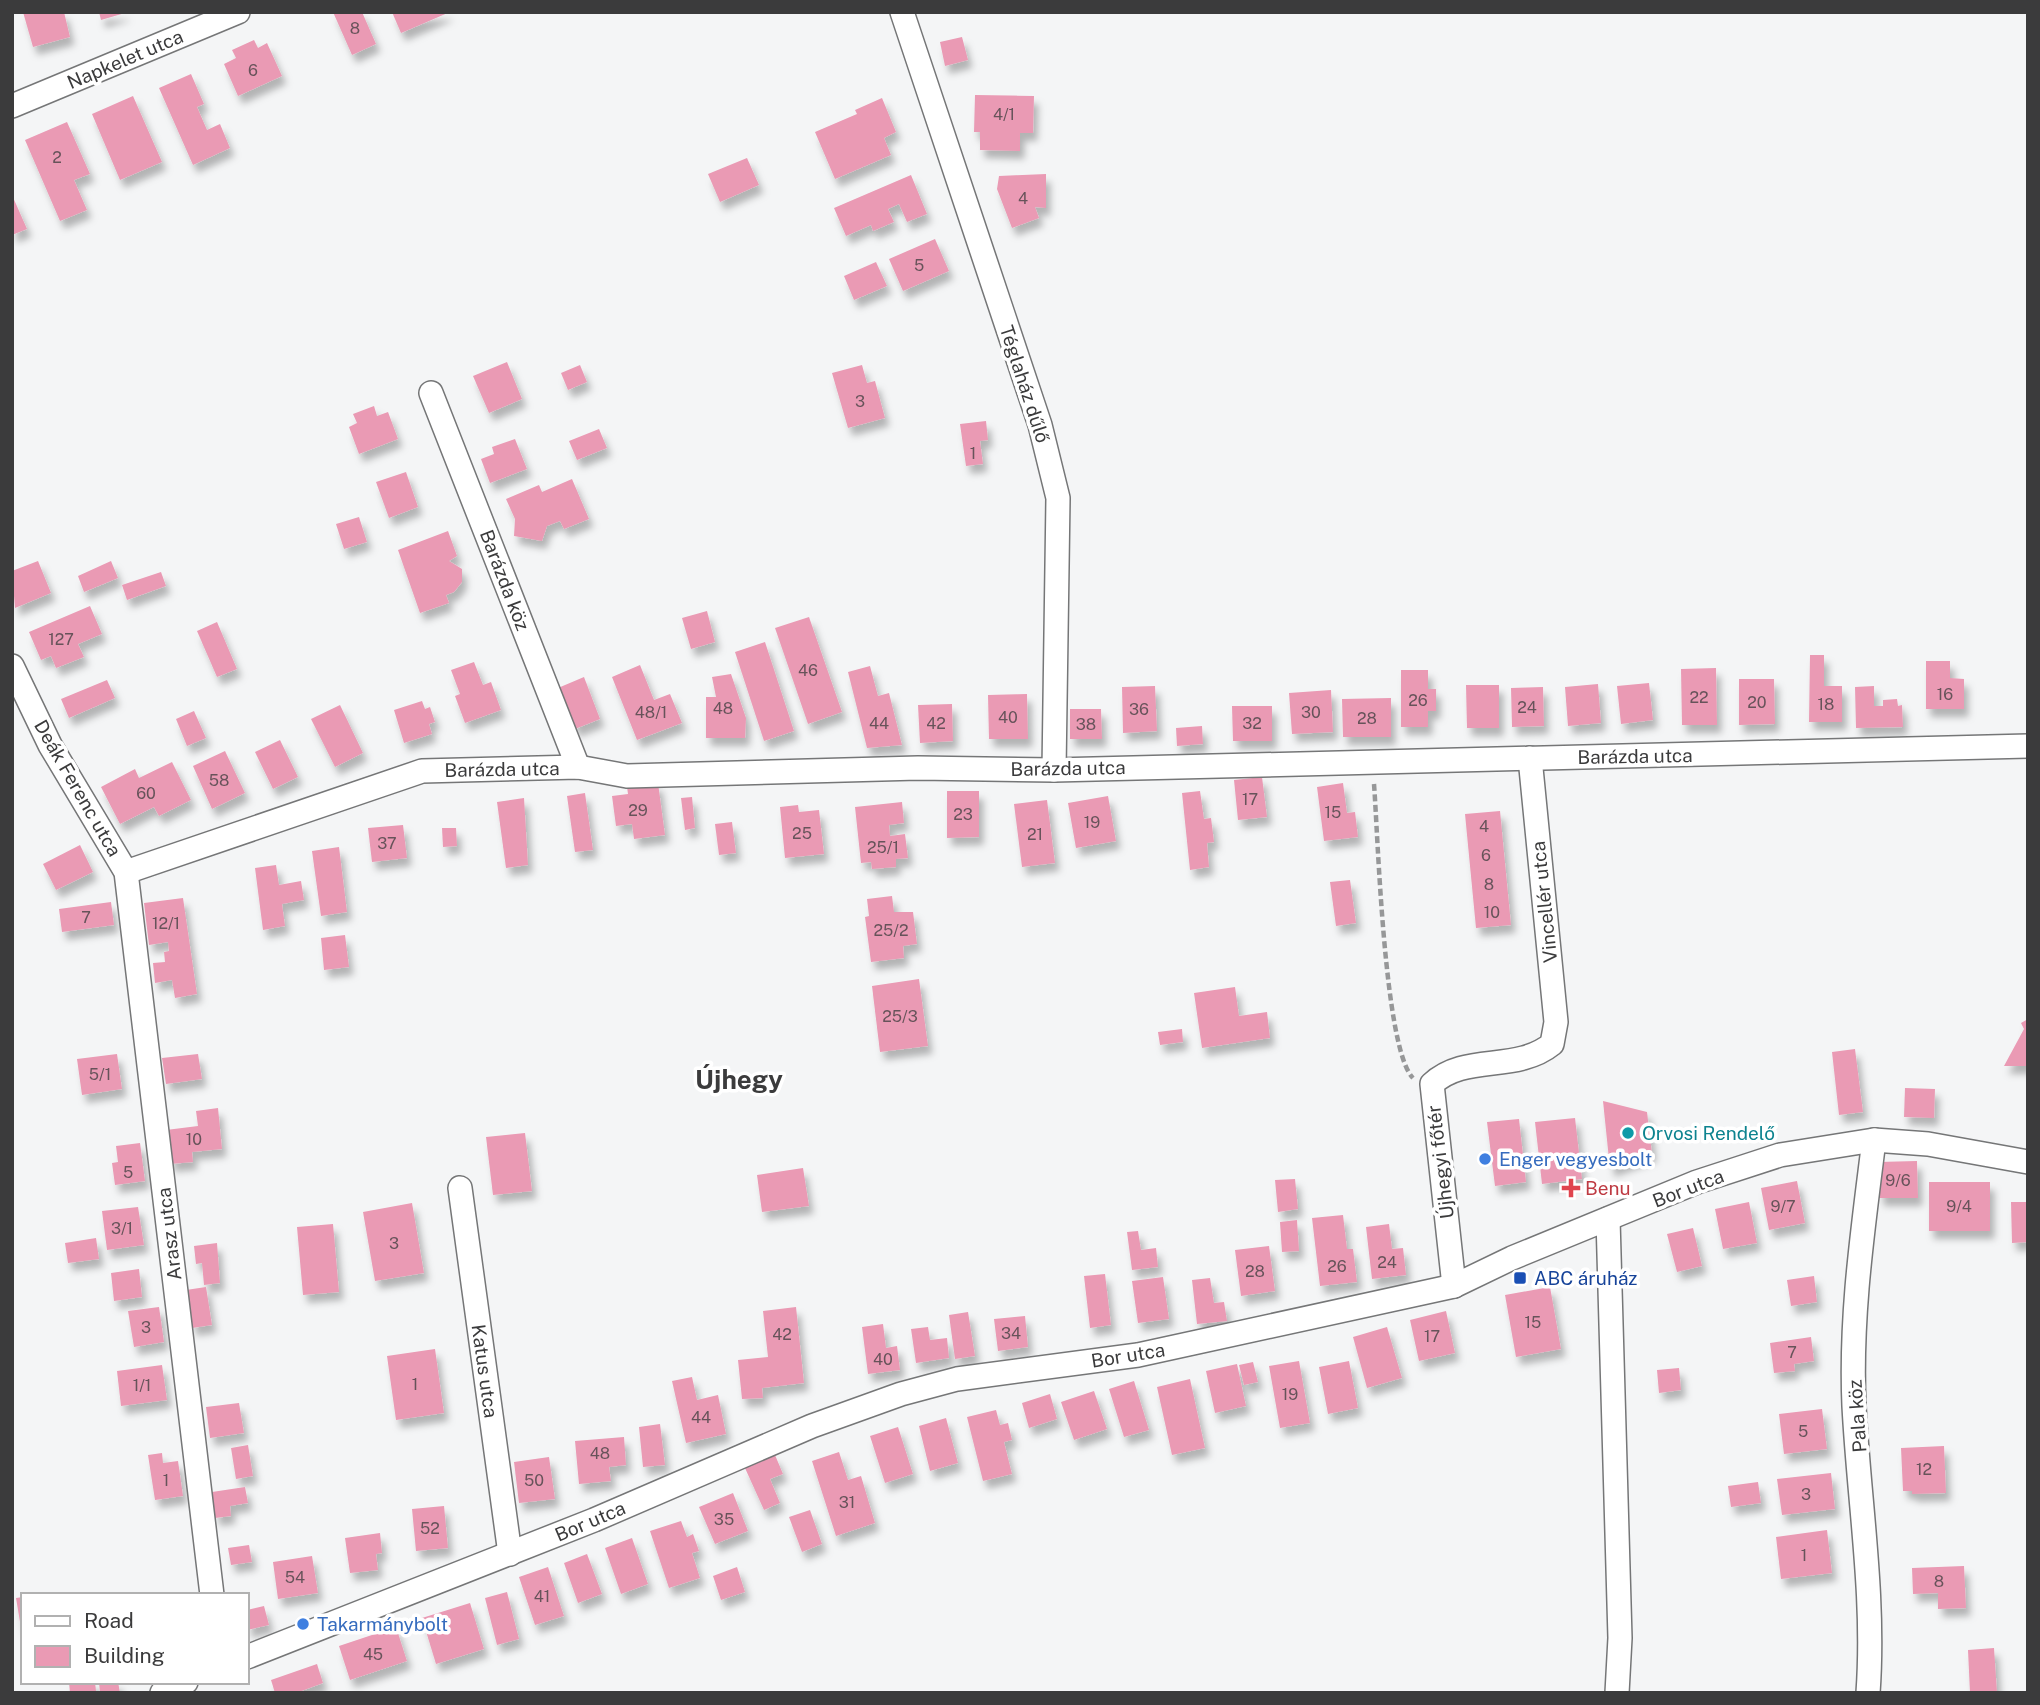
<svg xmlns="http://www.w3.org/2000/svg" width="2040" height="1705" viewBox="0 0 2040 1705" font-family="'Public Sans',sans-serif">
	<defs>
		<filter id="shadow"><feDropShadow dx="4.5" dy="8" stdDeviation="3.5" flood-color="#0004"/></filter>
	</defs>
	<rect width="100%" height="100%" fill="#f4f5f6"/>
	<g fill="#ea9ab4" filter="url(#shadow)">
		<polygon points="23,12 64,12 70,37 33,47"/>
		<polygon points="99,12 125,12 125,13 101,20"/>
		<polygon points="333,12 362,12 376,44 352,55"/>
		<polygon points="392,12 450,12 401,33"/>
		<polygon points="962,37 968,60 945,66 940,42"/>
		<polygon points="254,40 258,48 267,43 282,76 238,96 224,64 236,58 232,50"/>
		<polygon points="191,74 204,104 197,107 207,130 220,124 230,148 193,165 159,88"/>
		<polygon points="975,95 1034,96 1033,133 1020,133 1020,151 980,150 980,132 974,132"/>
		<polygon points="133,96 162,162 120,180 92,114"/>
		<polygon points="882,98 896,132 884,138 891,155 835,179 815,132 857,114 855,110"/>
		<polygon points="67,122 90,174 74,180 87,210 60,221 25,140"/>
		<polygon points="747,158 759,185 720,202 708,174"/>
		<polygon points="1046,174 1046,208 1035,207 1039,218 1012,228 997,189 999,176"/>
		<polygon points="911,175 927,214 907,222 899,204 888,209 894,222 873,231 871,225 846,236 834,208"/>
		<polygon points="12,195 27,229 12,235"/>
		<polygon points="935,239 949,271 903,291 889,259"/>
		<polygon points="876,262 887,286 854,300 844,276"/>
		<polygon points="507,362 522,399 489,413 473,376"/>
		<polygon points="580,365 587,382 568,390 561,373"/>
		<polygon points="862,365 867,383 875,381 885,418 848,428 832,373"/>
		<polygon points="374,406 377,416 388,412 398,439 359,454 349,427 357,423 353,414"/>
		<polygon points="986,421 988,440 980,441 983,464 966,466 960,424"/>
		<polygon points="599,429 607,448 577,460 569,441"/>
		<polygon points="515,439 527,469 490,483 481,459 494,454 492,447"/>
		<polygon points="406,472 418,507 389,518 376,482"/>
		<polygon points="572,479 589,519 564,529 560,521 547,526 542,541 514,536 515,519 506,499 539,485 542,492"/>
		<polygon points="359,517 367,542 344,549 336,524"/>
		<polygon points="448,531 457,556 449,561 462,569 462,582 454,592 446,595 449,603 420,613 398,550"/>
		<polygon points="38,561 51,593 15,608 12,571"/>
		<polygon points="111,561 118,578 84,592 78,576"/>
		<polygon points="161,572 166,586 127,600 122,585"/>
		<polygon points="90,606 102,634 78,644 84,657 56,668 51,656 41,660 29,632"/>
		<polygon points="707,611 715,642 691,649 682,618"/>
		<polygon points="809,617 842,712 808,724 775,628"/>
		<polygon points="217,622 237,669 217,677 197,631"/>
		<polygon points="765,642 794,731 764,741 735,652"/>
		<polygon points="1810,655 1824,655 1824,686 1842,686 1842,722 1809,722"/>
		<polygon points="1926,661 1950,661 1950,678 1964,679 1964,709 1926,709"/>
		<polygon points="474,662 483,685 491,682 501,710 465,723 455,696 460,694 451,670"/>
		<polygon points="640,665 654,700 670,694 682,723 637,740 612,677"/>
		<polygon points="870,666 878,696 889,693 902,745 867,748 848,672"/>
		<polygon points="1716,668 1717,725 1682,725 1681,669"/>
		<polygon points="1401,670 1428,670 1428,689 1436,689 1436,711 1428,711 1428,727 1401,727"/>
		<polygon points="731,674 746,718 745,738 706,738 706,697 716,697 712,677"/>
		<polygon points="584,677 600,719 575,729 558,688"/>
		<polygon points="1739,679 1774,679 1775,724 1739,725"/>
		<polygon points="107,680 115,698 69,718 61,699"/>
		<polygon points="1649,683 1653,720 1621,724 1617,686"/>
		<polygon points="1598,684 1601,723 1568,726 1565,687"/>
		<polygon points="1466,685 1499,685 1499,728 1467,728"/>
		<polygon points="1155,686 1157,731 1123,733 1122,687"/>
		<polygon points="1874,686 1874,706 1883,706 1883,700 1897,699 1898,706 1902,705 1903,727 1856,728 1855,687"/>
		<polygon points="1543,687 1544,726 1512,727 1511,688"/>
		<polygon points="1331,690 1333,732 1292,734 1289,693"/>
		<polygon points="1027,694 1028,739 989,739 988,695"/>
		<polygon points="1391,698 1391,737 1343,737 1342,699"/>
		<polygon points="422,701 425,709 430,707 435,722 429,724 432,734 404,743 394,710"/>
		<polygon points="952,704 953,741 920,743 918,705"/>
		<polygon points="340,705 363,753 335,767 311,719"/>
		<polygon points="1232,706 1272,706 1272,741 1233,741"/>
		<polygon points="1070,709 1101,709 1102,739 1070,739"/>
		<polygon points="194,711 206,738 187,746 176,719"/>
		<polygon points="1202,726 1203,744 1177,746 1176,728"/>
		<polygon points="280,740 298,777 273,789 255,752"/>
		<polygon points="225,751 245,793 212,809 193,766"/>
		<polygon points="172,762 191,800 159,816 154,807 120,824 101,787 135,769 139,778"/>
		<polygon points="1262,777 1267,817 1238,820 1234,780"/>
		<polygon points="658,783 665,835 634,839 632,824 616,826 612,796 628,794 627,787"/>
		<polygon points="1343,783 1347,813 1355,812 1358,837 1324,841 1317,787"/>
		<polygon points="947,791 979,791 979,837 947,838"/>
		<polygon points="1200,791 1204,819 1211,818 1214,842 1207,843 1209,867 1190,870 1182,793"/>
		<polygon points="585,793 593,850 575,852 567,796"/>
		<polygon points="1108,796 1116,841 1076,848 1068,803"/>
		<polygon points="692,797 695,828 685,830 681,798"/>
		<polygon points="524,798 528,865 506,868 497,802"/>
		<polygon points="1047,800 1055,863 1022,867 1014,804"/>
		<polygon points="902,802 904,823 889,825 890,836 905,834 908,858 896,859 896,867 872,869 871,862 861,863 855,807"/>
		<polygon points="798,805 799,812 819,810 824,854 785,858 780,807"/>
		<polygon points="1500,811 1511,925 1476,928 1465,814"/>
		<polygon points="732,822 736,853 719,855 715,824"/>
		<polygon points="403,825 407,858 372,862 368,828"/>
		<polygon points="442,828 456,828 457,846 443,847"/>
		<polygon points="80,845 93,872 56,890 43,864"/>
		<polygon points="339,847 347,912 321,916 312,851"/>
		<polygon points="276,865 279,885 301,881 304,900 282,904 285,926 263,930 255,868"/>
		<polygon points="1350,880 1356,923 1336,926 1330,882"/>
		<polygon points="892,896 894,912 913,912 917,944 903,946 904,958 871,962 865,917 869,916 867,899"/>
		<polygon points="183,898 197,994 175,998 172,980 155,983 153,963 165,962 164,952 169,951 168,942 149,945 144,903"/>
		<polygon points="111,902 114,925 62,932 59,909"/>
		<polygon points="345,935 349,967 324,970 321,938"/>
		<polygon points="919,979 928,1046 880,1052 872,986"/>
		<polygon points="1235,987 1239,1016 1267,1012 1270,1038 1202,1048 1194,993"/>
		<polygon points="2028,1019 2028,1066 2004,1066 2024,1029 2021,1023"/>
		<polygon points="1182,1029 1183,1042 1160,1045 1158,1032"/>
		<polygon points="1855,1049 1863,1112 1839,1115 1832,1052"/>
		<polygon points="117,1054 122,1089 82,1095 77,1059"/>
		<polygon points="198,1054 202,1079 166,1084 162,1058"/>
		<polygon points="1905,1088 1935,1089 1934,1118 1904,1117"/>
		<polygon points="1603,1101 1647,1112 1652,1154 1610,1169"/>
		<polygon points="218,1108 222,1149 192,1152 193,1162 170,1164 166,1130 198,1126 196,1111"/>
		<polygon points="1575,1118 1582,1179 1542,1184 1535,1122"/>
		<polygon points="1519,1119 1526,1182 1495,1186 1487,1122"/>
		<polygon points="525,1133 532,1191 493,1195 486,1137"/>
		<polygon points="140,1143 145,1181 115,1185 112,1163 118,1162 116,1146"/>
		<polygon points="1917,1161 1918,1198 1879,1198 1878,1162"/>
		<polygon points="803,1168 809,1206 762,1212 757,1175"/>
		<polygon points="1295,1179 1298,1209 1278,1212 1275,1180"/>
		<polygon points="1797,1181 1805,1223 1769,1230 1761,1188"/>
		<rect x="1929" y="1182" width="61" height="49"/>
		<polygon points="1749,1202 1757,1243 1723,1249 1715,1209"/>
		<polygon points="2011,1202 2028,1202 2028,1242 2012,1243"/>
		<polygon points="412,1203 424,1273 375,1281 363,1212"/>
		<polygon points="138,1207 144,1245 107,1250 102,1211"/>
		<polygon points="1343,1215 1347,1249 1353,1249 1357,1282 1320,1286 1312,1218"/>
		<polygon points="1297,1220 1299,1251 1282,1252 1280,1222"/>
		<polygon points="333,1224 339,1292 303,1295 297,1227"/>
		<polygon points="1389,1224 1392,1249 1403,1248 1406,1275 1372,1279 1366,1227"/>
		<polygon points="1693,1228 1702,1266 1677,1272 1667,1234"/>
		<polygon points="1138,1231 1141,1250 1156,1248 1158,1267 1132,1270 1127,1232"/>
		<polygon points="96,1238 99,1259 68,1263 65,1243"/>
		<polygon points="217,1243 220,1283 204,1285 202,1263 196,1264 194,1246"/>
		<polygon points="1269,1246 1275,1291 1241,1296 1235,1250"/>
		<polygon points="139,1269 142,1297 114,1301 111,1273"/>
		<polygon points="1105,1274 1111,1325 1090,1328 1084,1276"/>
		<polygon points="1814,1276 1817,1302 1791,1306 1787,1280"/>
		<polygon points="1163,1277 1169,1319 1138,1323 1132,1281"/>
		<polygon points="1210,1278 1214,1303 1224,1302 1227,1321 1197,1324 1192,1280"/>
		<polygon points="206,1287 212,1325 192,1328 186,1290"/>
		<polygon points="1550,1287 1561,1349 1516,1357 1505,1295"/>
		<polygon points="159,1307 164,1342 134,1347 128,1311"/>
		<polygon points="796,1307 804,1383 762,1388 763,1398 742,1399 738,1360 768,1357 763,1311"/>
		<polygon points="1446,1311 1455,1353 1419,1361 1410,1320"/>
		<polygon points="968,1312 975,1356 955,1359 949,1315"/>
		<polygon points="1025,1316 1028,1347 998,1351 994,1319"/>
		<polygon points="883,1324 886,1348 897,1346 900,1370 868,1374 862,1327"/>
		<polygon points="928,1327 930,1340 947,1338 949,1358 916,1363 911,1329"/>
		<polygon points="1387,1327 1402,1378 1367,1388 1353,1337"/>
		<polygon points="1811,1337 1814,1361 1794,1364 1795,1371 1774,1373 1770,1343"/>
		<polygon points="435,1349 444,1413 396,1420 387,1356"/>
		<polygon points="1299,1361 1310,1423 1280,1428 1269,1366"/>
		<polygon points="1349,1361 1358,1408 1328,1414 1319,1367"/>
		<polygon points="1253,1362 1258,1382 1244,1385 1239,1365"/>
		<polygon points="1237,1364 1246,1406 1215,1413 1206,1371"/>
		<polygon points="162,1365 167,1400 121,1406 117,1371"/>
		<polygon points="1679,1368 1681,1390 1659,1393 1657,1370"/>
		<polygon points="692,1377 697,1400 718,1395 726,1434 686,1443 672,1381"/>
		<polygon points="1190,1379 1205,1448 1172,1455 1157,1387"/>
		<polygon points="1134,1381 1149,1430 1124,1437 1109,1389"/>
		<polygon points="1094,1391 1107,1429 1074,1440 1061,1402"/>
		<polygon points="1050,1394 1057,1419 1029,1428 1022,1403"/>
		<polygon points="239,1403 244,1433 210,1438 206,1407"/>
		<polygon points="1822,1409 1827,1449 1784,1454 1779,1414"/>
		<polygon points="996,1410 1000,1425 1008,1423 1012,1440 1004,1442 1012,1474 983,1481 967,1417"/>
		<polygon points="946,1418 958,1463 930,1471 919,1426"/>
		<polygon points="660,1424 665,1465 643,1467 639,1427"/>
		<polygon points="898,1427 913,1474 885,1483 870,1436"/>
		<polygon points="624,1437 626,1465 609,1467 611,1481 579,1484 575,1441"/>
		<polygon points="248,1445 253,1476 236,1479 231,1448"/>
		<polygon points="1944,1446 1946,1493 1912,1494 1912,1491 1903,1491 1901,1448"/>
		<polygon points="839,1452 848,1480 861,1476 875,1523 836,1536 812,1461"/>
		<polygon points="162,1453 163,1463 178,1461 183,1496 155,1500 148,1455"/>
		<polygon points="775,1455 783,1474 770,1479 780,1503 764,1510 745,1468"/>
		<polygon points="549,1457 555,1499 519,1503 514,1462"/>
		<polygon points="1831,1473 1835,1509 1782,1515 1777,1479"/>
		<polygon points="1758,1482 1761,1503 1731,1507 1728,1486"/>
		<polygon points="245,1487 248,1503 230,1506 231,1516 215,1518 212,1492"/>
		<polygon points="733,1493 748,1531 715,1544 699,1507"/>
		<polygon points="444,1506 448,1548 416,1551 412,1509"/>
		<polygon points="810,1510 822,1544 802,1552 789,1517"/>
		<polygon points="681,1521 687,1537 693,1534 699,1551 692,1553 700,1578 669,1588 650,1531"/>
		<polygon points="1827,1530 1832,1573 1781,1579 1776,1537"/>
		<polygon points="380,1533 382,1553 376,1554 378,1570 350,1573 345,1538"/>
		<polygon points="632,1538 648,1584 621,1594 605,1548"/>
		<polygon points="249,1545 252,1562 231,1565 228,1548"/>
		<polygon points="587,1554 602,1594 578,1603 564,1563"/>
		<polygon points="312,1556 318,1593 278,1599 273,1562"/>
		<polygon points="1964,1566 1966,1608 1938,1609 1938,1593 1913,1594 1912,1568"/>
		<polygon points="548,1567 564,1616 535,1625 519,1577"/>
		<polygon points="737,1567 745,1592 721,1600 713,1576"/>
		<polygon points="507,1592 519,1639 497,1645 485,1598"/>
		<polygon points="23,1597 23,1628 21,1628 16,1598"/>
		<polygon points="470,1603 484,1649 436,1664 422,1618"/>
		<polygon points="264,1606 269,1625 247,1630 247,1610"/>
		<polygon points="396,1627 407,1661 350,1680 339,1646"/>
		<polygon points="1994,1648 1997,1693 1970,1693 1968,1650"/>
		<polygon points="317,1664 323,1683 296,1693 275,1693 271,1680"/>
		<polygon points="69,1682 95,1682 96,1691 70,1693"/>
		<polygon points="99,1682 118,1682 120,1693 100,1693"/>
	</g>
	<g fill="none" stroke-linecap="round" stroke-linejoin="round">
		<g stroke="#757677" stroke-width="26">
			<g id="minor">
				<polyline points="902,12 1040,425 1058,498 1054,770"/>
				<polyline points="12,106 238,12"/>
				<polyline points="431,393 578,767"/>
				<polyline points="12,666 50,745 126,872 212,1595"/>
				<polyline points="126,872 422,771 578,767 627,776 918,768 1054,770 2028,746"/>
				<polyline points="460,1188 510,1554"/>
				<polyline points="1608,1219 1620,1638 1617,1693"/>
				<path d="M1454,1286L1432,1084C1465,1053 1516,1073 1552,1044L1556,1022L1530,758"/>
				<polyline points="247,1657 594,1520 812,1426 901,1394 957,1379 1138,1355 1454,1286 1512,1258 1697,1182 1780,1155 1874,1140 1928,1144 2028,1162"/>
				<polyline points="162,1693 186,1682"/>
				<path d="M1868,1693C1875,1596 1859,1502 1854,1406C1850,1316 1863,1229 1874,1140"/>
			</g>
		</g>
		<path stroke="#969798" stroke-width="4.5" stroke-dasharray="7 3.5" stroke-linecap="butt" d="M1374,784C1378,836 1384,1049 1413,1078"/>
		<use href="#minor" stroke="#fff" stroke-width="23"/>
	</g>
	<circle fill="#0f9aa8" stroke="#fff" stroke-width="2.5" cx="1628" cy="1133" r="7"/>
	<g fill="#3f7fe0" stroke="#fff" stroke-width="2.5">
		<circle cx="1485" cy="1159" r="7"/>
		<circle cx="303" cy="1624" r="7"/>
	</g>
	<path fill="#e0444e" stroke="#fff" stroke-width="2.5" d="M1567.5 1177.5h7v7h7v7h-7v7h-7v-7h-7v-7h7z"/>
	<rect fill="#1a4fb4" stroke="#fff" stroke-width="2.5" x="1513" y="1271" width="14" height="14" rx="3.5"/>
	<g text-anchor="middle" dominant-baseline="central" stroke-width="7" stroke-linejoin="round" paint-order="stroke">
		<g font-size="16" fill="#67535a">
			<text x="355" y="28">8</text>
			<text x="253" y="70">6</text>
			<text x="1004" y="114">4/1</text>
			<text x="57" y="157">2</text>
			<text x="1023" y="198">4</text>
			<text x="919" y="265">5</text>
			<text x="860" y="401">3</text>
			<text x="973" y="453">1</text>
			<text x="61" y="639">127</text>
			<text x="808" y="670">46</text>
			<text x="1945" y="694">16</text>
			<text x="1699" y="697">22</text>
			<text x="1418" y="700">26</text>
			<text x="1757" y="702">20</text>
			<text x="1826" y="704">18</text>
			<text x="1527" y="707">24</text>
			<text x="723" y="708">48</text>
			<text x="1139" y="709">36</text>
			<text x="651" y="712">48/1</text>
			<text x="1311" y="712">30</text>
			<text x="1008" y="717">40</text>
			<text x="1367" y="718">28</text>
			<text x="879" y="723">44</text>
			<text x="936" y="723">42</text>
			<text x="1252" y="723">32</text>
			<text x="1086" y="724">38</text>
			<text x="219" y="780">58</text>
			<text x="146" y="793">60</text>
			<text x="1250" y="799">17</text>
			<text x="638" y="810">29</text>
			<text x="1333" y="812">15</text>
			<text x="963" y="814">23</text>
			<text x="1092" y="822">19</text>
			<text x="1484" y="826">4</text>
			<text x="802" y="833">25</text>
			<text x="1035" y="834">21</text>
			<text x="387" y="843">37</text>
			<text x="883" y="847">25/1</text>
			<text x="1486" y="855">6</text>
			<text x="1489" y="884">8</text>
			<text x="1492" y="912">10</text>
			<text x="86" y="917">7</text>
			<text x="166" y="923">12/1</text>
			<text x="891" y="930">25/2</text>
			<text x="900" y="1016">25/3</text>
			<text x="100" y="1074">5/1</text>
			<text x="194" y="1139">10</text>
			<text x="128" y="1172">5</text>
			<text x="1898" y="1180">9/6</text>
			<text x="1783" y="1206">9/7</text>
			<text x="1959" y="1206">9/4</text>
			<text x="122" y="1228">3/1</text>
			<text x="394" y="1243">3</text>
			<text x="1387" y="1262">24</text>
			<text x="1337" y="1266">26</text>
			<text x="1255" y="1271">28</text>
			<text x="1533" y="1322">15</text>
			<text x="146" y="1327">3</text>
			<text x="1011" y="1333">34</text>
			<text x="782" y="1334">42</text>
			<text x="1432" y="1336">17</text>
			<text x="1792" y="1352">7</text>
			<text x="883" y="1359">40</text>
			<text x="415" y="1384">1</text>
			<text x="142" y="1385">1/1</text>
			<text x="1290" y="1394">19</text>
			<text x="701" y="1417">44</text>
			<text x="1803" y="1431">5</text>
			<text x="600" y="1453">48</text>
			<text x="1924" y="1469">12</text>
			<text x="166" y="1480">1</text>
			<text x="534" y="1480">50</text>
			<text x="1806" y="1494">3</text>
			<text x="847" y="1502">31</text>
			<text x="724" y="1519">35</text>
			<text x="430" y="1528">52</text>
			<text x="1804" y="1555">1</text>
			<text x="295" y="1577">54</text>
			<text x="1939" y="1581">8</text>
			<text x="542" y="1596">41</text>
			<text x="373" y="1654">45</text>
		</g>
		<g font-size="19" fill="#3b3b3c" stroke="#fff">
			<text transform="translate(125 59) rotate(-23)">Napkelet utca</text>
			<text transform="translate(1025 384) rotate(72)">Téglaház dűlő</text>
			<text transform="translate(505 580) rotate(69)">Barázda köz</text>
			<text transform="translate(1635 756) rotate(-1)">Barázda utca</text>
			<text transform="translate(1068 768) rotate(-1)">Barázda utca</text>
			<text transform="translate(502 769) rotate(-1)">Barázda utca</text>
			<text transform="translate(78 788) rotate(60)">Deák Ferenc utca</text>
			<text transform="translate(1544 902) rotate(-96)">Vincellér utca</text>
			<text transform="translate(1440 1162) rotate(-97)">Újhegyi főtér</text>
			<text transform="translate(1688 1188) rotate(-21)">Bor utca</text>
			<text transform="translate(169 1234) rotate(-97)">Arasz utca</text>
			<text transform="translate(1128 1355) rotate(-9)">Bor utca</text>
			<text transform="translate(485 1371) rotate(82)">Katus utca</text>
			<text transform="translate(1857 1416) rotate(-94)">Pala köz</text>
			<text transform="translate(590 1521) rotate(-23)">Bor utca</text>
		</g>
		<g font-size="19" fill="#0d838f" stroke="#fff" text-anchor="start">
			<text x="1642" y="1133">Orvosi Rendelő</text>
		</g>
		<g font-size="19" fill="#366cbe" stroke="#fff" text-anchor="start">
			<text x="1499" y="1159">Enger vegyesbolt</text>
			<text x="317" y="1624">Takarmánybolt</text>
		</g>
		<g font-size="19" fill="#be3a42" stroke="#fff" text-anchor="start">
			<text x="1585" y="1188">Benu</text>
		</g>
		<g font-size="19" fill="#164399" stroke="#fff" text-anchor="start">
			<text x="1534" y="1278">ABC áruház</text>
		</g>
		<g font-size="26" font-weight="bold" fill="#3b3b3c" stroke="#fff">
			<text x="739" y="1079">Újhegy</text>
		</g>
	</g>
	<rect width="2040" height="1705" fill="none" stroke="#3b3b3c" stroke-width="28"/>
	<rect x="21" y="1593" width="228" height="91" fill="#ffffff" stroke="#b1b1b1" stroke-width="2"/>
	<rect x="35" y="1616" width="35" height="10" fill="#ffffff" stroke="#b1b1b1" stroke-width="2"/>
	<text x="84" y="1628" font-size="21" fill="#3b3b3c">Road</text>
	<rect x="35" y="1646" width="35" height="21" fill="#ea9ab4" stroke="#b1b1b1" stroke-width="2"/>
	<text x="84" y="1663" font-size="21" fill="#3b3b3c">Building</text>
</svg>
